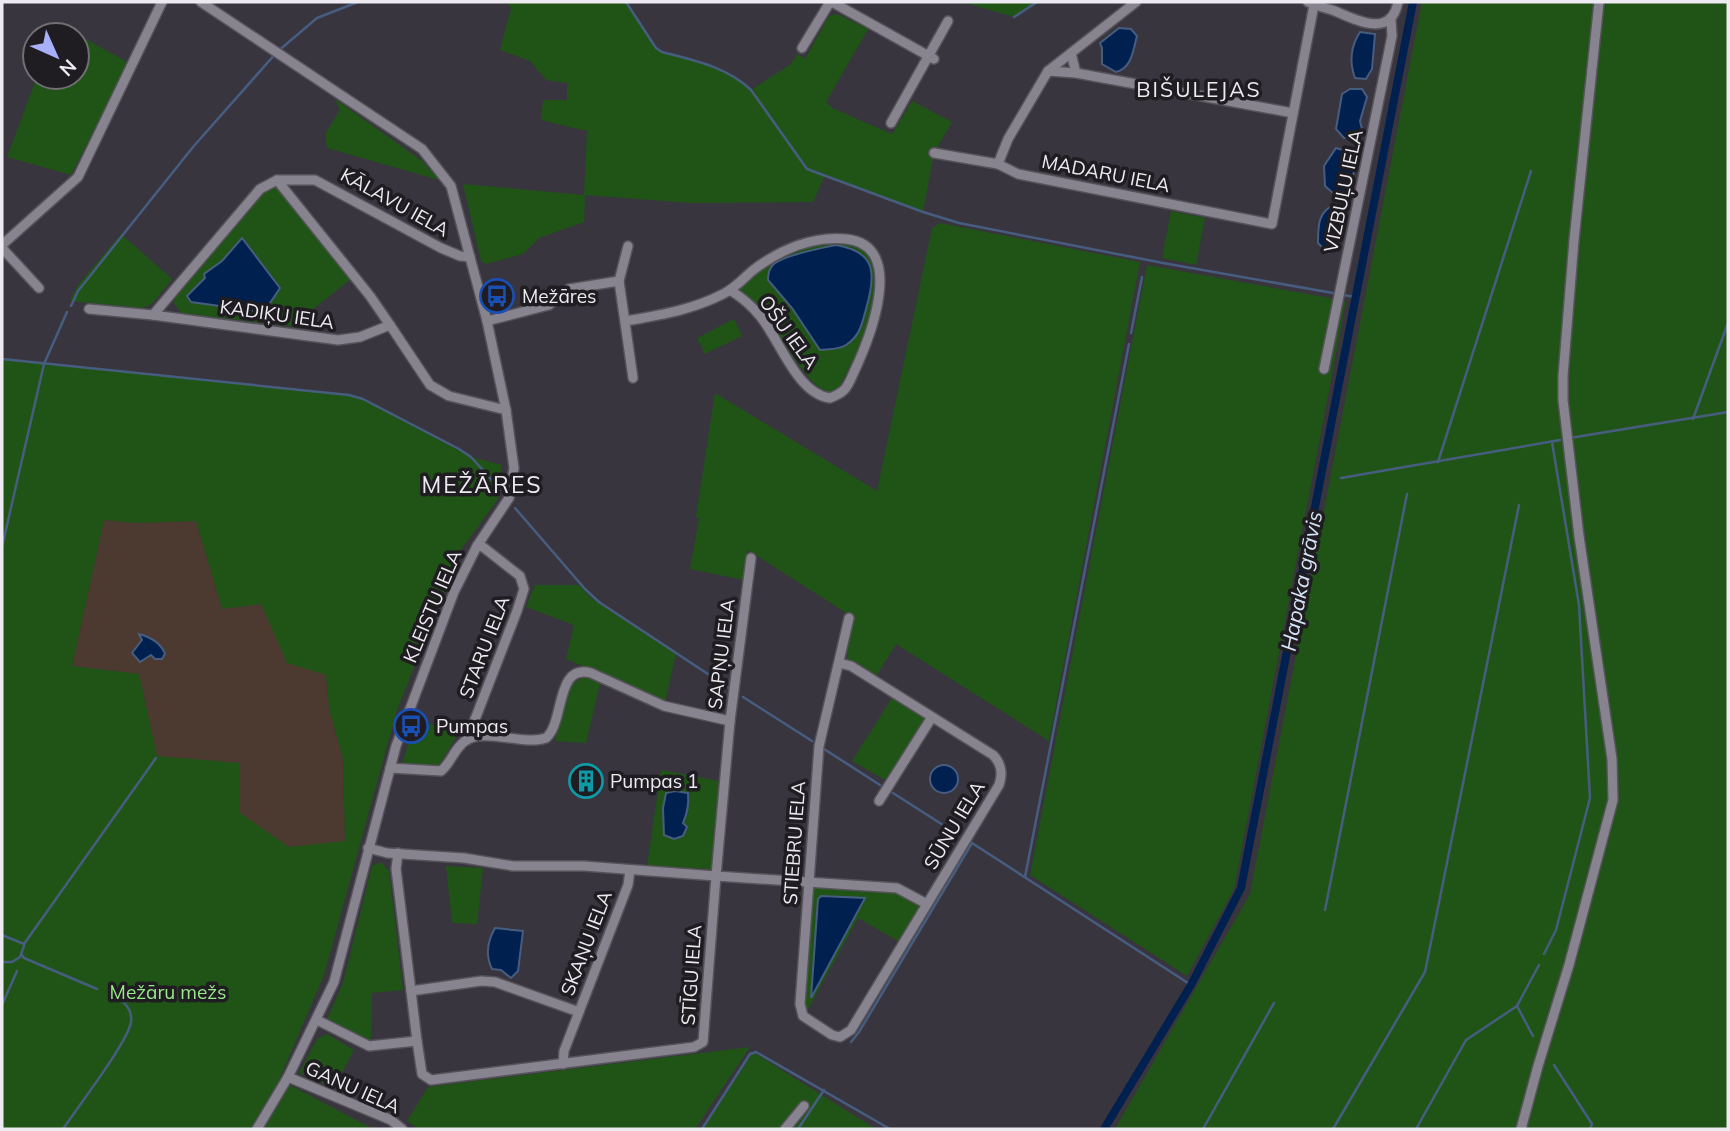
<svg xmlns="http://www.w3.org/2000/svg" width="1730" height="1131" viewBox="0 0 1730 1131" font-family="Mulish,sans-serif">
	<rect width="100%" height="100%" fill="#38353e"/>
	<polygon fill="#4c3a30" points="104,520 136,523 196,521 222,609 261,604 269,622 326,675 329,709 343,759 345,842 289,847 239,813 240,763 157,757 139,674 72,666"/>
	<g fill="#205416" fill-rule="evenodd">
		<path d="M506,2H626L656,48L662,52C693,60 728,67 751,90L791,64L797,54L805,59L829,16L837,14L868,29L826,102L832,108L892,134L912,101L952,122L934,153L923,212L825,175L813,202L691,203L585,195L584,222L539,238L523,254L486,264L481,261L463,184L584,195L587,131L541,120L543,100H567V83L546,80L530,61L500,50L511,8Z"/>
		<polygon points="962,2 1037,2 1014,17"/>
		<polygon points="1422,2 1728,2 1728,1129 1115,1129 1250,894"/>
		<polygon points="58,24 129,63 71,175 7,157 37,77 77,77 77,35 54,35"/>
		<polygon points="335,99 422,161 439,180 327,148 325,134 340,110"/>
		<polygon points="275,187 282,191 352,278 307,314 321,330 181,313 174,303 175,296 265,192"/>
		<polygon points="1171,211 1205,218 1196,265 1162,258"/>
		<polygon points="940,223 1140,262 1049,741 896,644 875,678 847,661 847,650 854,618 748,550 744,580 690,569 699,519 696,516 715,393 877,491 932,228"/>
		<polygon points="121,234 172,279 153,303 143,308 70,301 78,285"/>
		<path d="M846,241L868,250C870,257 874,265 875,271C877,313 857,355 837,391L828,393L820,389L809,378L788,351L765,312L739,292C749,258 814,244 846,241ZM836,245L852,248L797,317L782,294L808,253Z"/>
		<polygon points="1147,265 1346,301 1234,889 1187,976 1030,875"/>
		<polygon points="734,319 742,336 705,354 697,338"/>
		<path d="M2,359L349,395L363,399L471,457L502,465L498,499L460,551L397,710L324,975L279,1080L250,1129H2ZM104,520L136,523L196,521L222,609L261,604L287,663L326,675L329,709L343,759L345,841L289,847L240,813V763L157,756L139,674L72,666Z"/>
		<polygon points="535,585 579,585 591,598 676,654 665,702 566,659 574,625 526,607"/>
		<polygon points="583,677 600,683 586,743 555,741 571,685"/>
		<polygon points="892,698 926,719 887,781 852,761"/>
		<polygon points="416,719 458,734 439,765 402,764"/>
		<polygon points="661,770 719,781 711,869 647,866"/>
		<polygon points="381,862 389,871 403,990 372,993 371,1041 327,1019 343,983 372,866"/>
		<polygon points="446,866 483,868 477,924 452,923"/>
		<polygon points="812,887 900,893 920,906 898,941 858,918 807,1011 804,1008"/>
		<polygon points="327,1034 354,1050 334,1088 299,1073 317,1039"/>
		<polygon points="750,1047 695,1129 419,1129 407,1121 428,1087"/>
		<polygon points="753,1052 876,1129 703,1129"/>
		<polygon points="290,1085 373,1129 264,1129"/>
	</g>
	<g fill="#002050" stroke="#475d80" stroke-width="2">
		<path d="M1119,28L1131,29L1137,36C1133,50 1132,68 1116,72L1102,64V48L1100,43Z"/>
		<path d="M1360,32L1375,34L1372,69L1366,79L1355,78C1349,62 1351,46 1360,32Z"/>
		<polygon points="1350,89 1362,89 1367,97 1360,121 1362,129 1358,138 1344,138 1336,129 1342,94"/>
		<polygon points="1336,148 1353,153 1356,164 1349,190 1342,194 1333,193 1325,186 1324,166"/>
		<path d="M1336,204L1344,214L1335,249L1328,253L1318,243C1318,225 1318,211 1336,204Z"/>
		<polygon points="242,238 280,288 264,312 191,302 187,296 205,278 204,274 222,261"/>
		<path d="M836,245C877,252 876,274 866,309C862,324 860,336 846,345C839,350 828,349 820,350L792,308L768,280C768,274 769,268 774,264C784,255 822,248 836,245Z"/>
		<path d="M139,634C150,637 161,643 165,654L162,659H155L151,655L140,662L132,653L142,640Z"/>
		<circle cx="944" cy="779" r="14"/>
		<path d="M675,791L688,793C689,804 688,812 683,823L687,827L683,836L674,839L664,835L663,808L666,793Z"/>
		<polygon points="821,896 865,898 811,998 818,899"/>
		<path d="M495,928L523,931L518,971L511,978L501,970L492,969C485,955 487,942 495,928Z"/>
	</g>
	<g fill="none" stroke-linecap="round" stroke-linejoin="round">
		<g stroke="#475d80" stroke-width="2.5">
			<path d="M626,2L656,48L662,52C693,60 728,67 751,90L807,169L923,212L959,223L1163,263L1333,293"/>
			<polyline points="1014,17 1037,2"/>
			<polyline points="1344,295 1354,297"/>
			<polyline points="71,306 78,291 193,147 277,52 317,18 358,2"/>
			<polyline points="1131,333 1142,277"/>
			<polyline points="2,359 349,395 363,399 459,449 471,457 501,490"/>
			<polyline points="1693,419 1728,323"/>
			<polyline points="1570,438 1728,412"/>
			<polyline points="1438,462 1531,171"/>
			<polyline points="1341,478 1560,440"/>
			<polyline points="515,508 585,589 599,602 729,688"/>
			<polyline points="2,547 44,364 67,312"/>
			<polyline points="743,697 812,741"/>
			<polyline points="824,749 880,785"/>
			<polyline points="893,793 957,834"/>
			<polyline points="1025,877 1129,344"/>
			<polyline points="1325,910 1407,494"/>
			<polyline points="2,935 24,944 156,758"/>
			<polyline points="21,954 24,958 97,989"/>
			<polyline points="1544,954 1556,930 1590,798 1579,605 1552,442"/>
			<polyline points="2,962 12,962 20,957 24,946"/>
			<polyline points="2,1005 17,971"/>
			<polyline points="1517,1006 1533,1036"/>
			<polyline points="851,1042 859,1032 972,843 1191,985"/>
			<polyline points="1554,1065 1592,1124 1590,1129"/>
			<path d="M63,1129C77,1108 128,1042 131,1022C133,1006 120,999 109,993"/>
			<polyline points="702,1129 750,1054 756,1052 890,1129"/>
			<polyline points="798,1129 824,1090"/>
			<polyline points="1203,1129 1274,1003"/>
			<polyline points="1333,1129 1425,972 1519,505"/>
			<polyline points="1416,1129 1466,1040 1517,1006 1539,965"/>
		</g>
		<polyline stroke="#002050" stroke-width="8" points="1104,1129 1191,985 1241,888 1413,2"/>
		<g stroke="#55525a" stroke-width="12">
			<g id="minor">
				<polyline points="201,2 422,149 451,186 487,321 506,410 514,468 509,498 477,546 454,592 396,746 334,982 288,1077 257,1129"/>
				<polyline points="832,2 934,59"/>
				<path d="M1308,2C1317,6 1326,8 1335,11C1358,21 1391,38 1398,2"/>
				<polyline points="802,48 830,2"/>
				<polyline points="1071,53 1076,73"/>
				<polyline points="1048,71 1076,73 1293,113"/>
				<polyline points="891,123 948,21"/>
				<polyline points="934,153 998,164 1018,174 1272,224 1314,5"/>
				<polyline points="998,164 1008,139 1048,71 1136,2"/>
				<polyline points="277,180 370,296 390,325"/>
				<polyline points="2,245 78,177 162,2"/>
				<polyline points="2,248 39,288"/>
				<polyline points="619,281 633,378"/>
				<polyline points="89,309 153,315 338,340 360,337 390,325 430,385 449,396 506,410"/>
				<polyline points="153,315 260,189 277,180 315,180 441,248 460,256 470,257"/>
				<polyline points="487,321 549,305 569,289 619,281 628,246"/>
				<path d="M626,321C660,315 692,310 723,294C734,289 743,279 752,271C779,250 812,236 846,239C908,245 869,340 854,372C851,378 849,385 844,390C840,394 835,396 830,398C797,394 780,340 760,316C752,306 741,297 730,290"/>
				<polyline points="1324,369 1392,36 1391,20"/>
				<path d="M839,663L851,666L993,755C1001,763 1003,774 999,785L851,1030L840,1037L832,1035L803,1016L800,1004L819,746L849,618"/>
				<polyline points="730,721 716,876 897,888 927,904"/>
				<polyline points="467,740 517,611 524,589 520,576 483,547 477,546"/>
				<path d="M390,768L441,771C451,763 454,749 465,741C484,727 523,746 546,738C565,722 555,663 591,673L664,706L730,721L751,558"/>
				<polyline points="879,801 932,717"/>
				<polyline points="398,853 396,869 411,991 481,981 495,982 579,1012 628,885 630,870"/>
				<polyline points="411,991 417,1041"/>
				<polyline points="317,1020 369,1046 417,1041 422,1074 431,1080 694,1047 703,1042 716,876 584,866 513,866 464,858 387,853 368,848"/>
				<polyline points="563,1064 564,1051 579,1012"/>
				<polyline points="288,1077 391,1120 402,1129"/>
				<polyline points="785,1129 804,1106"/>
				<polyline points="1521,1129 1538,1066 1569,965 1613,800 1612,759 1579,536 1563,400 1563,376 1574,240 1599,2"/>
			</g>
		</g>
		<use href="#minor" stroke="#88848f" stroke-width="9"/>
	</g>
	<defs>
		<g id="bus-ring" transform="scale(1.75)"><circle r="9.5" fill="#1f1d21" stroke="#1a4fb4" stroke-width="1.5"/><path d="M-5-6H5V4H4V6H2V4H-2V6H-4V4H-5ZM-3.5-4V0h7V-4ZM-3.5 1.2v1.5H-2V1.2ZM2 1.2v1.5H3.5V1.2Z" fill="#1a4fb4"/></g>
		<g id="building-ring" transform="scale(1.75)"><circle r="9.5" fill="#1f1d21" stroke="#0f9aa8" stroke-width="1.5"/><path d="M-4-6H4V6H1V3H-1V6H-4ZM-2.5-4.3h1.7v1.8h-1.7ZM.8-4.3h1.7v1.8H.8ZM-2.5-1h1.7V.8h-1.7ZM.8-1h1.7V.8H.8Z" fill="#0f9aa8"/></g>
	</defs>
	<g fill-rule="evenodd">
		<use href="#bus-ring" x="497" y="296"/>
		<use href="#bus-ring" x="411" y="726"/>
		<use href="#building-ring" x="586" y="781"/>
	</g>
	<g text-anchor="middle" dominant-baseline="central" stroke-width="7" stroke-linejoin="round" paint-order="stroke">
		<g font-size="19" fill="#edebf1" stroke="#1f1d21">
			<text transform="translate(1106 173) rotate(11)">MADARU IELA</text>
			<text transform="translate(1343 191) rotate(-78)">VIZBUĻU IELA</text>
			<text transform="translate(395 202) rotate(29)">KĀLAVU IELA</text>
			<text transform="translate(277 314) rotate(8)">KADIĶU IELA</text>
			<text transform="translate(789 332) rotate(54)">OŠU IELA</text>
			<text transform="translate(432 606) rotate(-67)">KLEISTU IELA</text>
			<text transform="translate(484 647) rotate(-69)">STARU IELA</text>
			<text transform="translate(721 654) rotate(-83)">SAPŅU IELA</text>
			<text transform="translate(954 825) rotate(-59)">SŪNU IELA</text>
			<text transform="translate(794 843) rotate(-86)">STIEBRU IELA</text>
			<text transform="translate(586 943) rotate(-69)">SKAŅU IELA</text>
			<text transform="translate(691 975) rotate(-86)">STĪGU IELA</text>
			<text transform="translate(353 1087) rotate(24)">GANU IELA</text>
		</g>
		<g font-size="19" fill="#edebf1" stroke="#1f1d21" text-anchor="start">
			<text x="522" y="296">Mežāres</text>
			<text x="436" y="726">Pumpas</text>
			<text x="610" y="781">Pumpas 1</text>
		</g>
		<g font-size="19" fill="#98e989" stroke="#1f1d21">
			<text x="168" y="992">Mežāru mežs</text>
		</g>
		<g font-size="21" letter-spacing="2" fill="#edebf1" stroke="#1f1d21">
			<text x="1199" y="89">BIŠULEJAS</text>
		</g>
		<g font-size="21" font-style="italic" fill="#d7e5f8" stroke="#1f1d21">
			<text transform="translate(1301 581) rotate(-79)">Hapaka grāvis</text>
		</g>
		<g font-size="23" letter-spacing="2" fill="#edebf1" stroke="#1f1d21">
			<text x="482" y="484">MEŽĀRES</text>
		</g>
	</g>
	<rect width="1730" height="1131" fill="none" stroke="#edebf1" stroke-width="7"/>
	<g transform="translate(56 56) rotate(135)"><circle r="33" fill="#1f1d21" stroke="#716f74" stroke-width="2"/>
	<path d="M0-5L12 26L0 18L-12 26Z" fill="#a8b0fc"/>
	<text y="-10" font-size="19" font-weight="bold" text-anchor="middle" fill="#edebf1">N</text>
	</g>
</svg>
